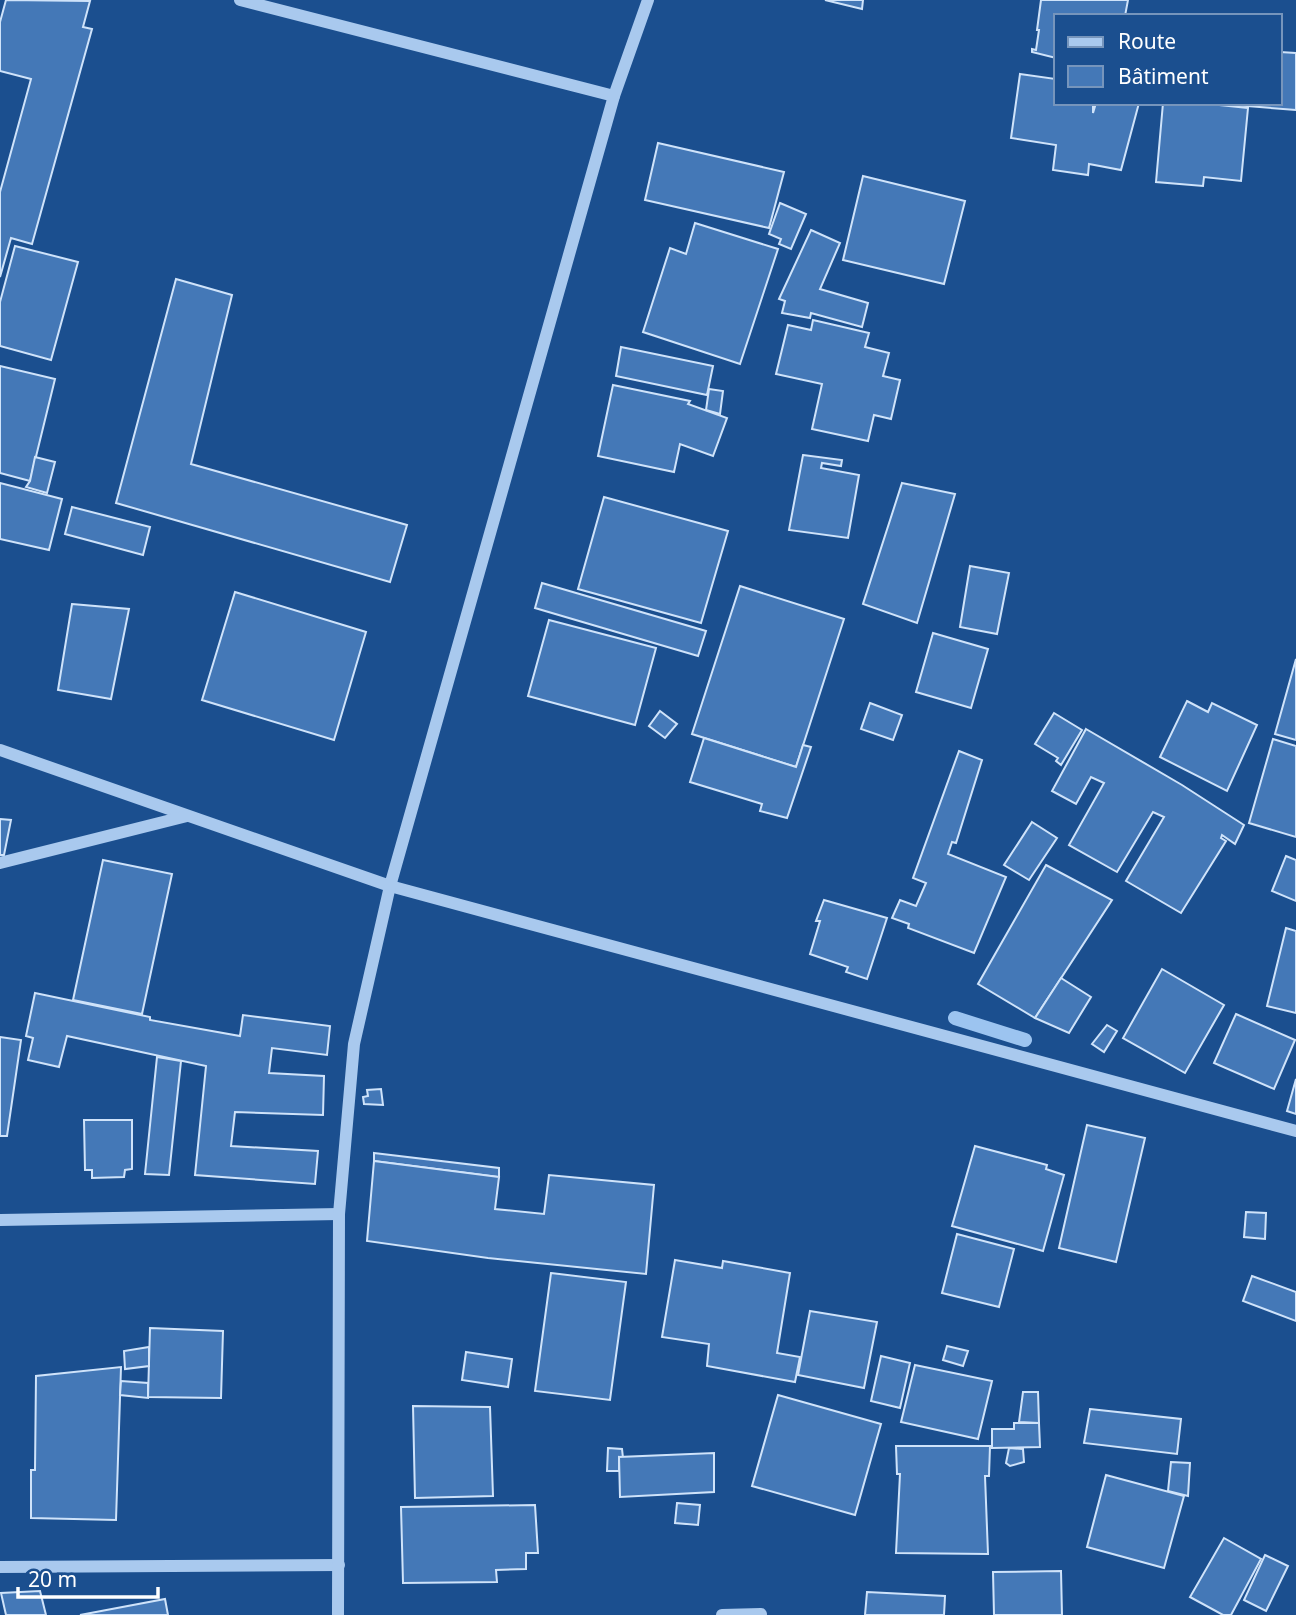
<svg xmlns="http://www.w3.org/2000/svg" width="1296" height="1615" viewBox="0 0 1296 1615" font-family="'Noto Sans',sans-serif">
	<rect width="100%" height="100%" fill="#1b4f8f"/>
	<g fill="none" stroke-linecap="round" stroke-linejoin="round">
		<polyline stroke="#9cc4f0" stroke-width="14" points="955,1018 1025,1040"/>
	</g>
	<g fill="#4478b7" stroke="#cfe3fa" stroke-width="2">
		<polygon points="6,0 90,1 83,27 92,29 32,244 11,238 0,277 0,192 31,79 0,71 0,22"/>
		<polygon points="825,0 863,0 862,9"/>
		<polygon points="1041,0 1128,0 1125,16 1074,14 1074,16 1056,16 1056,58 1032,52 1032,49 1036,50 1039,30 1037,30"/>
		<polygon points="1280,52 1296,53 1296,110 1209,103 1280,103"/>
		<polygon points="1020,74 1056,79 1056,103 1093,103 1093,113 1096,103 1139,103 1121,170 1089,164 1088,175 1053,170 1056,145 1011,138"/>
		<polygon points="1163,103 1200,103 1248,108 1241,181 1204,177 1203,186 1156,182"/>
		<polygon points="658,143 784,172 769,228 645,200"/>
		<polygon points="863,176 965,201 944,284 843,260"/>
		<polygon points="780,203 806,214 791,249 779,244 781,239 769,234"/>
		<polygon points="695,223 778,249 740,364 643,332 670,248 686,254"/>
		<polygon points="811,230 840,243 820,289 868,303 862,327 811,313 810,318 782,313 785,301 779,299"/>
		<polygon points="15,246 78,262 51,360 0,346 0,302"/>
		<polygon points="176,279 232,295 191,464 407,525 390,582 116,503"/>
		<polygon points="813,320 869,333 865,347 889,353 883,376 900,380 891,419 874,415 868,441 812,429 822,384 776,374 788,325 811,330"/>
		<polygon points="621,347 713,366 707,395 616,376"/>
		<polygon points="0,366 55,379 30,481 0,473"/>
		<polygon points="613,385 690,401 688,404 727,418 713,456 680,444 674,472 598,456"/>
		<polygon points="709,389 723,391 720,414 706,410"/>
		<polygon points="803,455 842,460 841,466 822,463 821,468 859,475 848,538 789,530"/>
		<polygon points="35,457 55,462 47,493 26,487 30,481"/>
		<polygon points="0,483 62,499 49,550 0,539"/>
		<polygon points="902,483 955,494 917,623 863,604"/>
		<polygon points="604,497 728,531 701,623 578,589"/>
		<polygon points="72,507 150,527 143,555 65,534"/>
		<polygon points="970,566 1009,573 997,634 960,627"/>
		<polygon points="542,583 706,631 698,656 535,608"/>
		<polygon points="740,586 844,619 796,767 692,734"/>
		<polygon points="235,592 366,632 334,740 202,700"/>
		<polygon points="72,604 129,609 111,699 58,690"/>
		<polygon points="549,620 656,648 635,725 528,696"/>
		<polygon points="933,633 988,649 971,708 916,692"/>
		<polygon points="1296,659 1296,740 1275,734"/>
		<polygon points="1187,701 1208,712 1212,703 1257,725 1227,791 1160,757"/>
		<polygon points="870,703 902,715 893,740 861,729"/>
		<polygon points="660,711 677,724 665,738 649,726"/>
		<polygon points="1054,713 1082,730 1061,765 1056,761 1058,758 1035,744"/>
		<polygon points="1086,729 1182,785 1244,825 1235,844 1222,835 1221,838 1226,841 1181,913 1126,881 1164,817 1153,812 1117,872 1069,845 1104,783 1091,777 1076,804 1052,791"/>
		<polygon points="704,738 796,767 803,745 811,747 787,818 760,811 762,804 690,782"/>
		<polygon points="1273,739 1296,746 1296,837 1249,823"/>
		<polygon points="959,751 982,760 956,843 952,842 948,854 1006,877 974,953 908,928 909,924 892,918 900,900 916,906 926,883 913,878"/>
		<polygon points="0,819 11,820 4,855 0,855"/>
		<polygon points="1032,822 1057,838 1029,880 1004,865"/>
		<polygon points="1286,856 1296,860 1296,901 1272,891"/>
		<polygon points="103,860 172,874 142,1014 73,1000"/>
		<polygon points="1046,865 1112,900 1035,1018 978,984"/>
		<polygon points="824,900 887,918 867,979 846,972 848,967 810,954 820,921 816,921"/>
		<polygon points="1286,928 1296,931 1296,1013 1267,1006"/>
		<polygon points="1162,969 1224,1005 1185,1073 1123,1038"/>
		<polygon points="1061,978 1091,997 1069,1033 1035,1018"/>
		<polygon points="35,993 150,1017 150,1020 240,1036 243,1015 330,1026 327,1055 272,1048 269,1073 324,1076 323,1115 235,1112 231,1146 318,1151 315,1184 195,1175 206,1066 67,1036 59,1067 28,1060 33,1038 26,1036"/>
		<polygon points="1236,1014 1295,1040 1274,1089 1214,1063"/>
		<polygon points="1107,1025 1117,1031 1104,1052 1092,1044"/>
		<polygon points="0,1037 21,1040 7,1136 0,1136"/>
		<polygon points="157,1057 181,1061 169,1175 145,1174"/>
		<polygon points="1296,1079 1296,1114 1287,1111"/>
		<polygon points="381,1089 383,1105 364,1104 363,1097 368,1096 367,1090"/>
		<polygon points="84,1120 132,1120 132,1169 125,1170 124,1177 92,1178 92,1170 85,1170"/>
		<polygon points="1087,1125 1145,1138 1116,1262 1059,1248"/>
		<polygon points="975,1146 1047,1165 1046,1169 1064,1175 1043,1251 952,1226"/>
		<polygon points="374,1153 499,1168 499,1177 374,1161"/>
		<polygon points="374,1161 499,1177 495,1209 544,1214 549,1175 654,1185 646,1274 488,1258 367,1241"/>
		<polygon points="1246,1212 1266,1213 1265,1239 1244,1237"/>
		<polygon points="957,1234 1014,1249 999,1307 942,1293"/>
		<polygon points="675,1260 722,1268 723,1261 790,1273 777,1353 800,1357 795,1382 707,1366 709,1344 662,1337"/>
		<polygon points="551,1273 626,1282 610,1400 535,1391"/>
		<polygon points="1252,1276 1296,1292 1296,1321 1243,1301"/>
		<polygon points="810,1311 877,1322 864,1388 798,1375"/>
		<polygon points="150,1328 223,1331 221,1398 148,1397"/>
		<polygon points="947,1346 968,1351 963,1366 943,1360"/>
		<polygon points="149,1347 149,1366 125,1369 124,1351"/>
		<polygon points="466,1352 512,1359 508,1387 462,1380"/>
		<polygon points="881,1356 910,1363 900,1408 871,1401"/>
		<polygon points="915,1365 992,1381 978,1439 901,1422"/>
		<polygon points="121,1367 116,1520 31,1518 31,1470 35,1470 36,1376"/>
		<polygon points="121,1381 148,1383 148,1398 120,1395"/>
		<polygon points="1023,1392 1038,1392 1039,1423 1019,1422"/>
		<polygon points="778,1395 881,1424 855,1515 752,1486"/>
		<polygon points="413,1406 490,1407 493,1496 415,1498"/>
		<polygon points="1090,1409 1181,1419 1177,1454 1084,1443"/>
		<polygon points="1014,1423 1039,1423 1040,1447 992,1448 992,1429 1014,1429"/>
		<polygon points="896,1446 990,1446 989,1476 985,1476 988,1554 896,1553 900,1474 897,1474"/>
		<polygon points="608,1448 622,1449 623,1458 619,1457 619,1471 607,1471"/>
		<polygon points="1009,1448 1023,1449 1024,1462 1010,1466 1006,1463"/>
		<polygon points="714,1453 714,1492 620,1497 619,1457"/>
		<polygon points="1171,1462 1190,1463 1188,1496 1168,1491"/>
		<polygon points="1106,1475 1184,1496 1164,1568 1087,1547"/>
		<polygon points="677,1503 700,1505 698,1525 675,1523"/>
		<polygon points="535,1505 538,1553 526,1553 526,1569 496,1570 497,1582 403,1583 401,1507"/>
		<polygon points="1224,1538 1261,1559 1231,1615 1223,1615 1190,1597"/>
		<polygon points="1265,1555 1288,1566 1266,1611 1244,1600"/>
		<polygon points="1061,1571 1062,1615 994,1615 993,1572"/>
		<polygon points="40,1591 46,1615 6,1615 1,1593"/>
		<polygon points="867,1592 945,1596 944,1615 865,1615"/>
		<polygon points="165,1599 168,1615 80,1615"/>
	</g>
	<g fill="none" stroke-linecap="round" stroke-linejoin="round">
		<g stroke="#a9c9ee" stroke-width="12">
			<polyline points="240,0 614,96"/>
			<polyline points="0,750 390,886 1296,1131"/>
			<polyline points="0,863 187,816"/>
			<polyline points="0,1220 339,1214"/>
			<polyline points="0,1567 339,1565"/>
			<polyline points="338,1615 339,1214 354,1044 390,886 614,96 648,0"/>
			<polyline points="722,1615 761,1614"/>
		</g>
	</g>
	<rect x="1054" y="14" width="228" height="91" fill="#1b4f8f" stroke="#7695bc" stroke-width="2"/>
	<rect x="1068" y="37" width="35" height="10" fill="#a9c9ee" stroke="#7695bc" stroke-width="2"/>
	<text x="1118" y="49" font-size="21" fill="#ffffff">Route</text>
	<rect x="1068" y="66" width="35" height="21" fill="#4478b7" stroke="#7695bc" stroke-width="2"/>
	<text x="1118" y="84" font-size="21" fill="#ffffff">Bâtiment</text>
	<path d="M18 1587v10h140v-10" fill="none" stroke="#ffffff" stroke-width="3.5"/>
	<text x="28" y="1587" font-size="21" fill="#ffffff" stroke="#1b4f8f" stroke-width="5" paint-order="stroke">20 m</text>
</svg>
